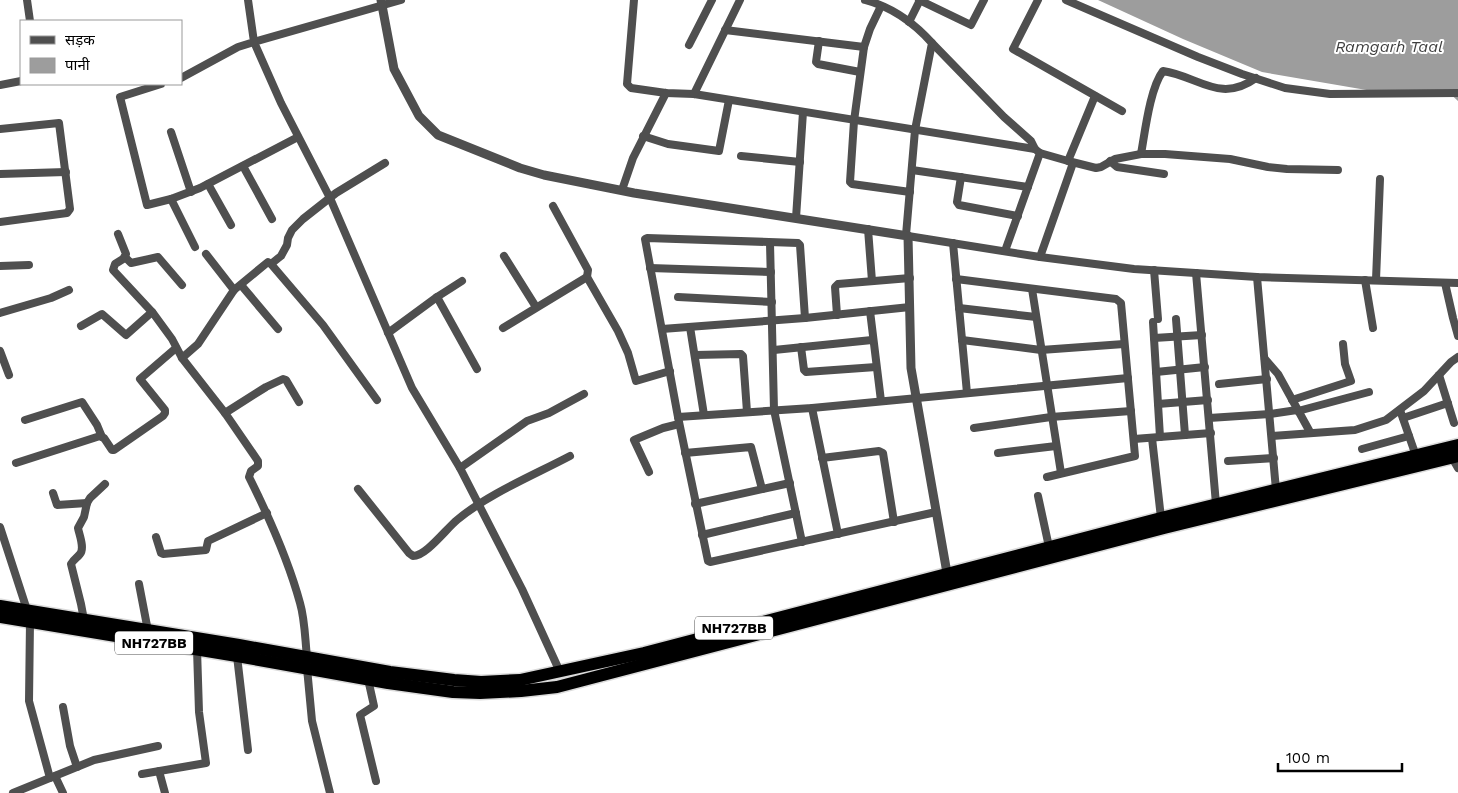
<svg xmlns="http://www.w3.org/2000/svg" width="1458" height="793" viewBox="0 0 1458 793" font-family="'Work Sans','Noto Sans Devanagari',sans-serif">
	<rect width="100%" height="100%" fill="#fff"/>
	<polygon fill="#9d9d9d" points="1098,0 1458,0 1458,101 1446,90 1384,93 1262,72 1183,39"/>
	<g fill="none" stroke-linecap="round" stroke-linejoin="round">
		<g stroke="#dbdbdb" stroke-width="15">
			<g id="trunk">
				<polyline points="0,606 239,645 390,672 454,680 481,682 520,680 644,653 1161,518 1458,445"/>
				<polyline points="0,617 237,656 388,683 453,692 480,693 521,691 557,687 1164,528 1458,456"/>
			</g>
		</g>
		<g stroke="#4f4f4f" stroke-width="8">
			<polyline points="27,0 30,21"/>
			<polyline points="401,0 254,42 281,103 330,198 412,388 460,468 522,589 560,672"/>
			<polyline points="634,0 627,84 631,88 666,93 694,94 1035,149 1040,153 1068,161 1096,168 1101,167 1115,159 1141,154 1165,154 1230,159 1268,167 1287,169 1338,170"/>
			<path d="M865,0C892,7 914,23 932,43L915,130L906,235"/>
			<polyline points="919,0 971,25 984,0"/>
			<polyline points="1038,0 1013,49 1122,111"/>
			<polyline points="1066,0 1198,57 1242,74 1285,88 1330,94 1458,93"/>
			<polyline points="881,6 870,29 864,47 854,121 850,182 852,184 910,192"/>
			<polyline points="909,22 920,0"/>
			<polyline points="725,30 864,47"/>
			<polyline points="819,41 816,62 818,64 860,72"/>
			<polyline points="932,43 1004,117 1031,141 1035,149"/>
			<polyline points="689,45 712,0"/>
			<polyline points="181,78 238,47 254,42 248,0"/>
			<polyline points="161,84 120,97 147,205 171,199 200,188 298,137"/>
			<polyline points="0,85 21,81"/>
			<polyline points="694,94 740,0"/>
			<polyline points="0,129 59,123 70,209 67,213 0,222"/>
			<polyline points="171,132 191,192"/>
			<polyline points="643,136 668,144 719,151 729,100"/>
			<path d="M1141,154C1145,132 1150,88 1163,71C1198,76 1220,104 1256,78"/>
			<polyline points="741,156 800,162"/>
			<polyline points="1068,161 1095,96"/>
			<polyline points="1110,161 1117,167 1164,174"/>
			<polyline points="243,166 272,219"/>
			<polyline points="912,170 1028,187"/>
			<polyline points="0,174 66,172"/>
			<polyline points="961,177 957,202 959,205 1018,216"/>
			<polyline points="208,184 231,225"/>
			<polyline points="622,190 633,158 666,93"/>
			<polyline points="171,199 195,247"/>
			<polyline points="553,206 588,270 587,277"/>
			<polyline points="796,218 803,112"/>
			<polyline points="868,229 872,281"/>
			<path d="M118,234L126,254L123,259L115,264L113,270L153,313L172,339L182,358L225,413L258,461V466L251,471L249,477C269,517 288,559 300,603C305,620 305,639 307,657"/>
			<polyline points="908,236 1040,257 1134,269 1257,277 1458,283"/>
			<polyline points="770,243 774,410 802,542"/>
			<polyline points="953,243 967,393"/>
			<polyline points="1005,251 1040,153"/>
			<polyline points="206,254 234,290"/>
			<polyline points="504,256 536,307"/>
			<polyline points="125,257 131,263 158,257 182,285"/>
			<polyline points="1040,257 1073,163"/>
			<polyline points="271,264 281,256 287,245 288,238 292,230 303,219 336,193 385,163"/>
			<polyline points="0,266 29,265"/>
			<polyline points="650,268 771,272"/>
			<polyline points="1154,270 1158,319"/>
			<polyline points="1196,273 1216,504"/>
			<polyline points="1257,277 1276,490"/>
			<polyline points="956,279 1116,299 1121,303 1135,456 1047,477"/>
			<polyline points="1365,280 1373,328"/>
			<polyline points="1376,280 1380,179"/>
			<polyline points="1445,283 1453,318 1458,336"/>
			<polyline points="241,285 278,329"/>
			<polyline points="1032,289 1061,473"/>
			<polyline points="437,297 477,369"/>
			<polyline points="678,297 772,302"/>
			<polyline points="959,308 1036,317"/>
			<polyline points="870,311 881,401"/>
			<polyline points="0,313 51,298 69,290"/>
			<polyline points="837,315 835,287 838,284 910,278"/>
			<polyline points="805,318 800,245 798,243 647,238 645,239 678,417 708,561 710,562 936,512"/>
			<polyline points="1176,319 1185,435"/>
			<polyline points="1153,322 1160,437"/>
			<polyline points="81,326 102,314 126,335 152,312"/>
			<polyline points="690,327 704,415"/>
			<polyline points="503,328 587,277 618,331 628,353 636,381 670,371"/>
			<polyline points="662,329 805,318 910,307"/>
			<polyline points="388,333 437,297 462,281"/>
			<polyline points="1154,338 1202,335"/>
			<polyline points="962,340 1041,350 1124,344"/>
			<polyline points="801,347 804,370 806,372 876,367"/>
			<polyline points="774,350 872,340"/>
			<polyline points="0,351 9,375"/>
			<polyline points="695,355 741,354 743,356 747,412"/>
			<polyline points="182,358 198,344 234,290 268,262 271,264 323,325 377,400"/>
			<polyline points="1265,359 1278,374 1310,432"/>
			<polyline points="1156,372 1205,367"/>
			<polyline points="1439,375 1454,423"/>
			<polyline points="1219,384 1267,379"/>
			<polyline points="1292,400 1351,381 1345,364 1343,344"/>
			<polyline points="1158,404 1208,400"/>
			<polyline points="812,408 838,534"/>
			<polyline points="1400,410 1416,456"/>
			<polyline points="1298,411 1369,392"/>
			<polyline points="225,413 266,387 283,379 286,380 299,402"/>
			<polyline points="678,417 812,408 1128,378"/>
			<polyline points="1209,418 1270,414 1297,410"/>
			<polyline points="1403,418 1448,403"/>
			<polyline points="25,420 82,402 97,425 102,437"/>
			<polyline points="974,428 1051,417 1131,411"/>
			<polyline points="1272,436 1355,430 1386,420 1424,391 1451,362 1458,357"/>
			<polyline points="1152,438 1161,518"/>
			<polyline points="1134,439 1211,433"/>
			<polyline points="1362,449 1409,436"/>
			<polyline points="685,453 751,447 762,489"/>
			<polyline points="998,453 1056,446"/>
			<polyline points="1450,454 1458,468"/>
			<polyline points="822,458 879,451 883,453 894,522"/>
			<polyline points="1228,461 1274,458"/>
			<polyline points="16,463 100,436 104,438 112,450 114,450 163,416 165,413 165,410 140,379 176,348"/>
			<polyline points="460,468 527,421 549,413 584,394"/>
			<polyline points="649,472 634,440 663,428 679,424"/>
			<path d="M358,489L409,553L413,556C426,556 446,529 457,520C488,494 534,475 570,456"/>
			<polyline points="53,493 57,505 87,503"/>
			<polyline points="1038,496 1049,547"/>
			<polyline points="695,504 790,483"/>
			<polyline points="0,527 27,610"/>
			<polyline points="702,535 796,513"/>
			<polyline points="156,537 161,553 163,554 206,550 208,541 267,513"/>
			<polyline points="139,584 148,631"/>
			<path d="M84,620L81,604L71,564C74,559 77,558 80,554C85,548 79,534 78,528L84,517L87,503L90,498L105,484"/>
			<polyline points="30,622 29,701 50,778"/>
			<polyline points="237,656 248,750"/>
			<polyline points="307,668 312,721 330,793"/>
			<polyline points="368,679 374,706 360,715 376,781"/>
			<polyline points="63,707 70,746 77,767"/>
			<polyline points="159,771 165,793"/>
			<polyline points="142,774 206,763 199,712 197,649"/>
			<polyline points="55,776 63,793"/>
			<polyline points="13,793 94,760 158,746"/>
		</g>
		<polyline stroke="#4f4f4f" stroke-width="9" points="381,0 394,69 419,116 438,135 520,168 544,175 634,193 908,236 911,368 947,573"/>
		<use href="#trunk" stroke="#000" stroke-width="12"/>
	</g>
	<g text-anchor="middle" dominant-baseline="central" stroke-width="4" stroke-linejoin="round" paint-order="stroke">
		<g fill="#fff" stroke="#4c4c4c" stroke-width="1">
			<rect x="695" y="616.5" width="78" height="23" rx="4"/>
			<rect x="115" y="631.5" width="78" height="23" rx="4"/>
		</g>
		<g font-size="14" font-weight="bold" fill="#000">
			<text x="734" y="628">NH727BB</text>
			<text x="154" y="643">NH727BB</text>
		</g>
		<g font-size="16" font-style="italic" fill="#3e3e3e" stroke="#fff">
			<text x="1389" y="46">Ramgarh Taal</text>
		</g>
	</g>
	<rect x="20" y="20" width="162" height="65" fill="#ffffff" stroke="#999999"/>
	<rect x="30" y="36" width="25" height="8" fill="#4f4f4f" stroke="#999999"/>
	<text x="65" y="45" font-size="15" fill="#000000">सड़क</text>
	<rect x="30" y="58" width="25" height="15" fill="#9d9d9d" stroke="#999999"/>
	<text x="65" y="70" font-size="15" fill="#000000">पानी</text>
	<path d="M1278 763v8h124v-8" fill="none" stroke="#000000" stroke-width="2.5"/>
	<text x="1286" y="763" font-size="15" fill="#000000" stroke="#ffffff" stroke-width="4" paint-order="stroke">100 m</text>
</svg>
